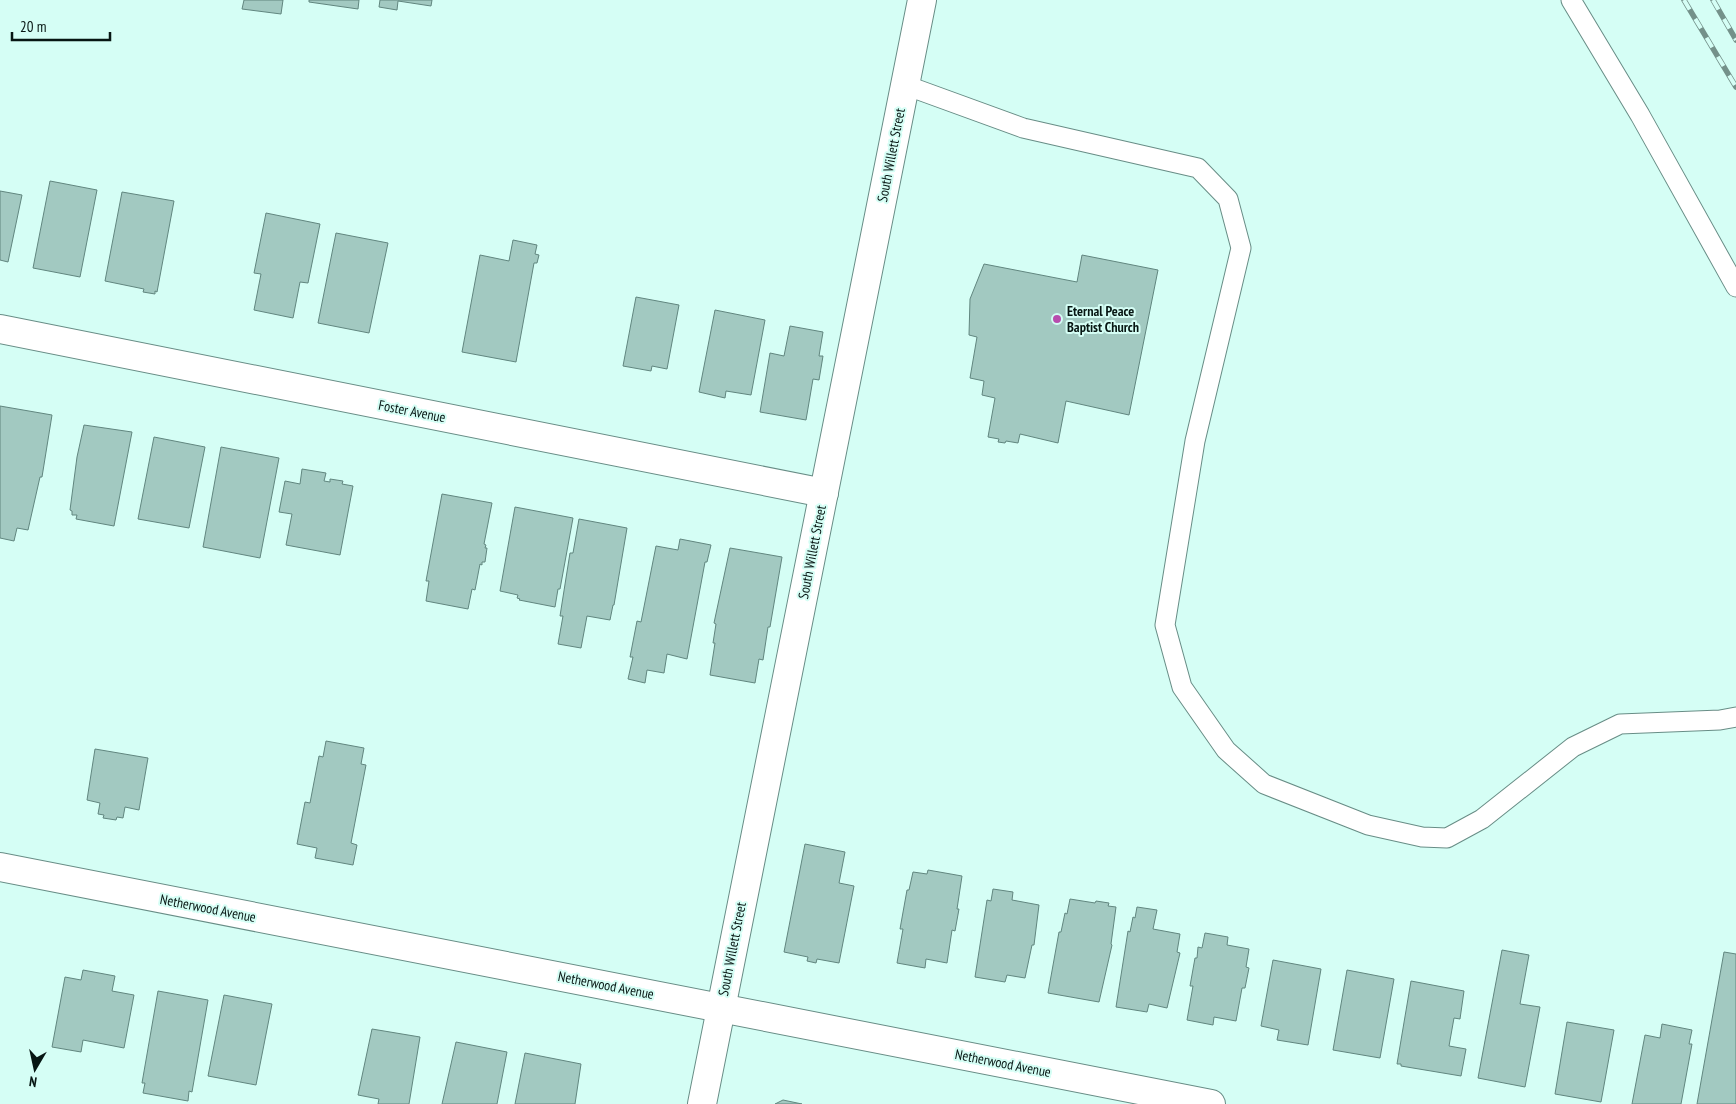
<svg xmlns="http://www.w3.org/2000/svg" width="1736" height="1104" viewBox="0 0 1736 1104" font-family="'PT Sans Narrow',sans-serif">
	<rect width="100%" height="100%" fill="#d5fef5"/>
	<g fill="#a2c9c1" stroke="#61867f">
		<polygon points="244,0 283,0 281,14 242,9"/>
		<polygon points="309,0 359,0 358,9 309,2"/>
		<polygon points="380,0 432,0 431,6 398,1 397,10 379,7"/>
		<polygon points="50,181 97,190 80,277 33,268"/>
		<polygon points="0,191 22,195 8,262 0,260"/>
		<polygon points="122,192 174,201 157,292 155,291 155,294 143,292 144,289 105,281"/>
		<polygon points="266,213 320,224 308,283 300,282 293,318 254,310 261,274 254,273"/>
		<polygon points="336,233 388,243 369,333 318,323"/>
		<polygon points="513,240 537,245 535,254 539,255 537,263 534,263 516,362 462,352 480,255 509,261"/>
		<polygon points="1082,255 1158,270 1129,415 1066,401 1058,443 1020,434 1018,443 1006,441 1005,443 998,442 999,439 988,437 995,398 982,395 984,381 970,378 977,337 969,335 970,299 984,264 1077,282"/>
		<polygon points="636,297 679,305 667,369 652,366 651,371 623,366"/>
		<polygon points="715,310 765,320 751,395 726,391 725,398 699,392"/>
		<polygon points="790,326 823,332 819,356 823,356 819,380 813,379 806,420 760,412 770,353 784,356"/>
		<polygon points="0,406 52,415 42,477 40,477 28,530 17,528 14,541 0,538"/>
		<polygon points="84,425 132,432 114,526 76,519 77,515 72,515 72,511 70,510 77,457"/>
		<polygon points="154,437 205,447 189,528 138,519"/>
		<polygon points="221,447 279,458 260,558 203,547"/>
		<polygon points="302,469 326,473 324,481 330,482 330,479 343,481 342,484 353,486 340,555 286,545 292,514 279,512 285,481 300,484"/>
		<polygon points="442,494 492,503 484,544 486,545 485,548 487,548 485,562 482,562 482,565 480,564 475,590 472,589 468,609 426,601 429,581 426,581"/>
		<polygon points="515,507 573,518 560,589 558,589 555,607 519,600 520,599 517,598 518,595 500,591"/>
		<polygon points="579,519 627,528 614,605 613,605 610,620 587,616 581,648 558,644 563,616 560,616 566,578 570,553 573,553"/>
		<polygon points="680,539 711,545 707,562 705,562 687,659 667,654 664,673 647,670 645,683 628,679 633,657 630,657 637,621 641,622 656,546 678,550"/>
		<polygon points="730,548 782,557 770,627 768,627 763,660 759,659 755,683 710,675 715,643 713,643 716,624 714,623"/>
		<polygon points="326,741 364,748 361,764 366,765 351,843 357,845 353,865 315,858 317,848 297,844 305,802 310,803 319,756 323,757"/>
		<polygon points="95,749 148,758 139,810 125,807 123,818 117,817 116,820 103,818 104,815 98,814 100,803 87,800"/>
		<polygon points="805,844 845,852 839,883 854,886 839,963 817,959 816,963 807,961 808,957 784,952"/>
		<polygon points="928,870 962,876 957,909 959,909 955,931 952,930 947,963 926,959 925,968 897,963 903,929 900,929 907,890 909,890 913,872 927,874"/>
		<polygon points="993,889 1013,892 1012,900 1039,905 1034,945 1032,945 1025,978 1007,975 1005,982 975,977 987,900 991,901"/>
		<polygon points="1070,899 1095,903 1096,901 1109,903 1108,906 1116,907 1111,944 1112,945 1099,1002 1048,993 1059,932 1061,932 1065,913 1067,914"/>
		<polygon points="1137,907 1157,910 1153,929 1180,934 1177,952 1180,953 1167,1008 1149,1004 1147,1012 1116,1007 1128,931 1130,932 1133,917 1135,918"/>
		<polygon points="1205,933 1228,937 1227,945 1249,949 1246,967 1249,968 1245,988 1242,988 1236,1021 1214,1017 1213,1025 1187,1020 1193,986 1190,986 1195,958 1197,958 1198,947 1202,948"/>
		<polygon points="1502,950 1529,955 1520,1004 1540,1007 1525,1087 1478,1078"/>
		<polygon points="1724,952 1736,954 1736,1104 1697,1104"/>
		<polygon points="1273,960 1321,969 1308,1045 1277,1040 1279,1030 1261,1026"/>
		<polygon points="83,970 115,976 112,991 134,995 124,1048 83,1040 81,1052 52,1047 65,977 81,980"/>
		<polygon points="1347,970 1394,979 1380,1058 1333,1050"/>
		<polygon points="1411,981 1464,991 1460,1019 1454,1018 1449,1046 1466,1049 1461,1076 1401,1066 1401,1064 1397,1064"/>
		<polygon points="158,991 208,1000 192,1092 189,1091 188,1101 143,1093 145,1083 142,1083"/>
		<polygon points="224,995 272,1004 256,1085 208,1076"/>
		<polygon points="1567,1022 1614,1030 1601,1102 1555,1094"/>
		<polygon points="1662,1024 1692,1030 1689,1044 1692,1044 1681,1104 1632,1104 1645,1035 1660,1038"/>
		<polygon points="372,1029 420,1037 409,1104 378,1104 379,1099 358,1095"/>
		<polygon points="456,1042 507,1052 497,1104 442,1104"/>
		<polygon points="525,1053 581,1064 575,1104 515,1104"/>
		<polygon points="783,1100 802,1104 775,1104"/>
	</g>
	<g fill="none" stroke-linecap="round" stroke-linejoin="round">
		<g stroke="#688d86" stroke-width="21">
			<g id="lane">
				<polyline points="1571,0 1640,115 1736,287"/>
				<polyline points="905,85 1023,128 1198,168 1228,199 1241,248 1195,441 1165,625 1182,687 1226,750 1264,784 1368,825 1422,837 1447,838 1482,819 1573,747 1620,724 1720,720 1736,717"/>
			</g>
		</g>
		<g stroke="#688d86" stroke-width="30">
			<g id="street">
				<polyline points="0,329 824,493"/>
				<polyline points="0,867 1211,1104"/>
				<polyline points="702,1104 922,0"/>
			</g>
		</g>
		<use href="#lane" stroke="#fff" stroke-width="19"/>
		<use href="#street" stroke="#fff" stroke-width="28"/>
		<g stroke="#74918a" stroke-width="5.5">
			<g id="rail">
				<polyline points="1684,0 1736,87"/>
				<polyline points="1713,0 1736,40"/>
			</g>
		</g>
		<use href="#rail" stroke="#d5fef5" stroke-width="4" stroke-dasharray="11" stroke-linecap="butt"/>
	</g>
	<circle fill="#b84dae" stroke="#d5fef5" stroke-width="2" cx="1057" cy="319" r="5"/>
	<g text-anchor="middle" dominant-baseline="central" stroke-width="4" stroke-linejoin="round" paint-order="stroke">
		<g font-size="14" fill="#071613" stroke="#d5fef5">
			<text transform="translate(891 155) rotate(-79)">South Willett Street</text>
			<text transform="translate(412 411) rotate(11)">Foster Avenue</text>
			<text transform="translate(812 552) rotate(-79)">South Willett Street</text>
			<text transform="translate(208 908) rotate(11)">Netherwood Avenue</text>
			<text transform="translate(732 949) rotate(-79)">South Willett Street</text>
			<text transform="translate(606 985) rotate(11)">Netherwood Avenue</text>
			<text transform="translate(1003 1063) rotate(11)">Netherwood Avenue</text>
		</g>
		<g font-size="14" font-weight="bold" fill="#071613" stroke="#d5fef5" text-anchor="start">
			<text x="1067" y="311">Eternal Peace<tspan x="1067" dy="16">Baptist Church</tspan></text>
		</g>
	</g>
	<g transform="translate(35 1069) rotate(189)" stroke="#d5fef5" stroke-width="4" paint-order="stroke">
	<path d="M0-4L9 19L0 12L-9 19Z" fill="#071613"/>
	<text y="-8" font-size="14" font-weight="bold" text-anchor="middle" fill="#071613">N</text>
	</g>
	<path d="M12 32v8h98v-8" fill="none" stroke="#071613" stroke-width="2.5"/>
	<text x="20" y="32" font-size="15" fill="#071613" stroke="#d5fef5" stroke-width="4" paint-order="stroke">20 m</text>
</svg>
